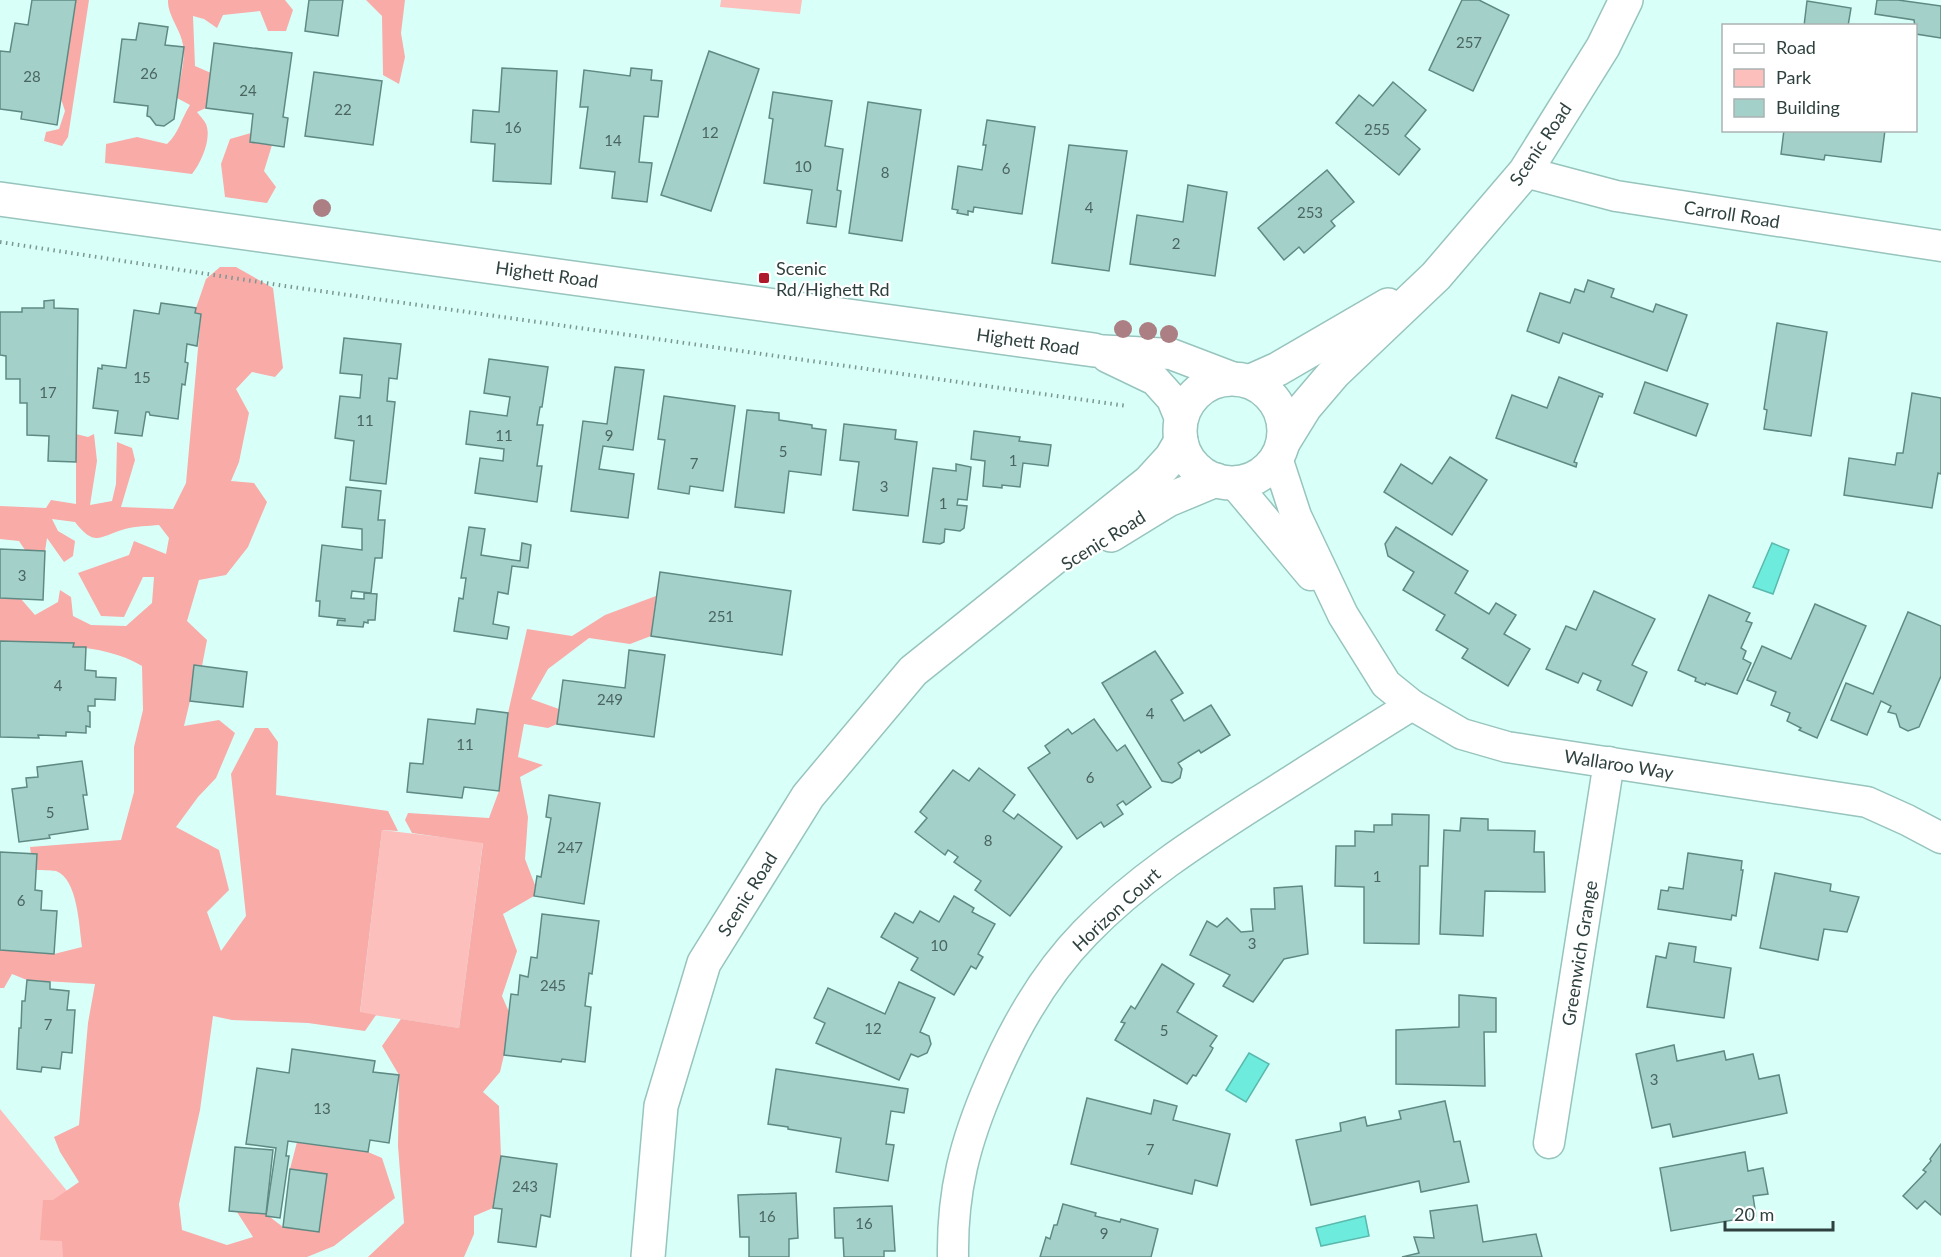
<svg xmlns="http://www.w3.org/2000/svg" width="1941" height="1257" viewBox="0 0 1941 1257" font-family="Lato,sans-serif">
	<rect width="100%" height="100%" fill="#d9fff9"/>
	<g fill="#fdbfbc">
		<polygon points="721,0 802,0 800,14 720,7"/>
		<polygon points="382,830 483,842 459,1028 360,1013"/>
		<polygon points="0,1109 85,1213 83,1257 0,1257"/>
	</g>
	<g fill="#f9aba8">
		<polygon points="76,0 89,0 68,137 62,146 44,141 46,132 59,129 65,111 61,99"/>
		<path d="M168,0H285L293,10L286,31H268L260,11L223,15L217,28L204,19L193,16L195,66L211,73L206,108L197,112C200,116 204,120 206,124C212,139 201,163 192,174L105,163L106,144L137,137L167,144C179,133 181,119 190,105L177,98C179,83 186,59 183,45C181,30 167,15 168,0Z"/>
		<polygon points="366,0 405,0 401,33 405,57 399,84 383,75 382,16"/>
		<polygon points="251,133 250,142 272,145 264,171 276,187 267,203 225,197 221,164 230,139"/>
		<path d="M220,267H236L273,288L283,368L275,377L252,372L236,389L249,413L239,462L231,481L254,483L267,502L248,547L226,575L199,580L187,621L207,640L202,666L194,665L190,701L184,726L219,720L235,733L216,778L198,797L176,827L219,850L229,890L207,912L221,951L246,916L231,774L255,728H268L278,742L276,795L388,811L398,831L382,830L360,1012L376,1015L365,1031L308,1023L232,1020L213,1016L200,1110L179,1204L182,1230L227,1245L253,1237L237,1212L266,1214L283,1227L319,1232L326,1174L290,1169L297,1142L368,1152L382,1158L395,1198L334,1246L307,1257H63L62,1241L40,1240L43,1200H53L79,1182L60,1152L54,1137L79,1125L88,1023L95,984L27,980L12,974L4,988H0V950L54,954L82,947C79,927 78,879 56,871C50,870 42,870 36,870L37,855L31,854L30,847L121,840L134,792V747L143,710L142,666C122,654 96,648 73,647V643L0,641V598L21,599L35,615L58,602L60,590L71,597L73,616L91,625L126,626L152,603L154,577H143L124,617L101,616L78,573L129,555L134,541L166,554L169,538L159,525C148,526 136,526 125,529C100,536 95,548 75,522L52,519L58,531L75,541L73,556L64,562L47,538L45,551L25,550L19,541L0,539V506L46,508L51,500L76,504V434L88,437L94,434L97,461L90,505L112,501L116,484L117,442L132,448L135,460L121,507L173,509L186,483L201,315L195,313L196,308L206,279Z"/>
		<polygon points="656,596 651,636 630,644 589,638 548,669 531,699 559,709 557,724 548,728 524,724 518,757 543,765 520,777 528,817 525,859 535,885 534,896 503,914 517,951 502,996 509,1012 504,1055 500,1072 483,1092 499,1106 501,1156 493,1208 474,1216 474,1234 464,1257 368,1257 404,1223 398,1146 399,1075 382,1046 401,1019 459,1028 483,843 412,833 405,820 408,813 489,818 499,791 508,713 527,629 572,636 605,615"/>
	</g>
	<g fill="#6decdd" stroke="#5ab9ad" stroke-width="1.5">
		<polygon points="1772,543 1789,550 1773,594 1753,587"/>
		<polygon points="1249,1053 1269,1064 1246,1102 1226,1090"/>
		<polygon points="1365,1216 1369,1236 1321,1246 1316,1228"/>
	</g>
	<g fill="#a3d1ca" stroke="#5f8a84" stroke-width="1.5">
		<polygon points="32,0 76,0 57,125 21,119 22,112 0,109 0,51 10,52 15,23 28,25"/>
		<polygon points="309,0 343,0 338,36 305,31"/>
		<polygon points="1462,0 1479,0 1509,15 1473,91 1429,70"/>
		<polygon points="1877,0 1898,0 1941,6 1941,38 1916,34 1914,20 1875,14"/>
		<polygon points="1807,1 1851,8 1848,26 1804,26"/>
		<polygon points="139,23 168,27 165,45 184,47 174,119 164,126 156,125 150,117 147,116 148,106 114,102 122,39 136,40"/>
		<polygon points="214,43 292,53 283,117 288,118 284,147 250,142 253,114 206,108"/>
		<polygon points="709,51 759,69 711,211 661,195"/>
		<polygon points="502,68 557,71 551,184 493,181 495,144 471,142 473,110 499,112"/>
		<polygon points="631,68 652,70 651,80 662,81 658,117 644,116 639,162 652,163 647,202 612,198 615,172 580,168 588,107 580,107 584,70 630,76"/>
		<polygon points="314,72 382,81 373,145 305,136"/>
		<polygon points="1393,82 1426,110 1405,136 1420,149 1399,175 1336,123 1359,95 1373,106"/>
		<polygon points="773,92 832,101 825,146 843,149 837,190 841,191 836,227 807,223 812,190 764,183 773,119 769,118"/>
		<polygon points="868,102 921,110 902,241 849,233"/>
		<polygon points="987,120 1035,127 1022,214 974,207 973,212 968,211 968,215 957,213 958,210 952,209 958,166 982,170 986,145 983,145"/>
		<polygon points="1784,130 1885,130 1881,162 1825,155 1824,160 1781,154"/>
		<polygon points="1069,145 1127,151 1109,271 1052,263"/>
		<polygon points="1327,170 1354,202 1331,221 1335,226 1304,253 1299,247 1284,260 1258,228"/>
		<polygon points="1188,185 1227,192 1215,276 1130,264 1137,215 1183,222"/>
		<polygon points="1588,280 1614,289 1611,297 1653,312 1656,304 1687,315 1667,371 1563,333 1559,343 1527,331 1540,293 1570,303 1575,289 1584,292"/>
		<polygon points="54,300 54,308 78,309 76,462 48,461 49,436 27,435 27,403 20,403 20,379 6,379 6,356 0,355 0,312 22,312 22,308 44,308 44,301"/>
		<polygon points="161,303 196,308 195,313 201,314 197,346 187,344 185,362 188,363 185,385 182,384 178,419 150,415 149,412 146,412 142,436 115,433 118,411 93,408 98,368 102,369 102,365 126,368 134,310 159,314"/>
		<polygon points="1777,323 1827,332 1811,436 1764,429 1767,410 1764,409"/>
		<polygon points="344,338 401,344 397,379 389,378 387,401 395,402 386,484 350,480 354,441 335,438 340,396 360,398 362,375 340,373"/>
		<polygon points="489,359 548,367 542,407 540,407 537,425 543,425 537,466 542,466 537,502 475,493 480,458 503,461 504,449 466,444 470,411 507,416 510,397 484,393"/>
		<polygon points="615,367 644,370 633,450 603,446 599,469 634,474 628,518 571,511 583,421 607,424"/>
		<polygon points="1559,377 1603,394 1602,397 1599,396 1574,462 1577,463 1576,467 1496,438 1512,395 1547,408"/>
		<polygon points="1645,382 1708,404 1696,436 1634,413"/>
		<polygon points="1912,393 1941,398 1941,474 1938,473 1932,508 1844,495 1849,458 1895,465 1897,453 1903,453"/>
		<polygon points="664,396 735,406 723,491 690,486 689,494 658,489 665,440 658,439"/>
		<polygon points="747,410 779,413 779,420 812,425 812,428 826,430 821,475 789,471 784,513 735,507"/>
		<polygon points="844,424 896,430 895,439 917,442 908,516 853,510 859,462 840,460"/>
		<polygon points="974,431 1020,437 1019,441 1051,445 1048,466 1023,463 1020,487 1002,485 1002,488 983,486 985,461 971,459"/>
		<polygon points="1450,457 1487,480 1452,535 1384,492 1401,464 1432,484"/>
		<polygon points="956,464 971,467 967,500 958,499 957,505 967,506 964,528 960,531 945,529 944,542 940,544 923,542 933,468 956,471"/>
		<polygon points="346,487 381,491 378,520 385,520 382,558 375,558 371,593 352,591 351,598 364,599 364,593 377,594 375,620 368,620 368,623 364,622 363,627 337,625 338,620 345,621 345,619 319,616 320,601 316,601 322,545 362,550 362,529 342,527"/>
		<polygon points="469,527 485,529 481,555 520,561 522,543 531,545 528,568 512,566 508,594 498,592 493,624 509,627 507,639 454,631 459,598 463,599 466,578 461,578"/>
		<polygon points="1396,527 1468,571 1455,593 1489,614 1496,603 1516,615 1504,634 1530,649 1508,686 1462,658 1468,649 1436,630 1445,615 1403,590 1414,572 1388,556 1385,544"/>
		<polygon points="0,549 45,551 43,600 0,598"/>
		<polygon points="660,572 791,591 782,655 651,636"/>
		<polygon points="1594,591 1655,619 1632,665 1647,672 1632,706 1597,690 1601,681 1583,673 1578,683 1546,669 1566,626 1576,630"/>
		<polygon points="1709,595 1750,613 1746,621 1752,623 1741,648 1746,651 1743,659 1751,663 1737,694 1706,683 1705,685 1695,681 1696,678 1678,670"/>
		<polygon points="1815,604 1866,626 1817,738 1799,730 1801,728 1787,721 1790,713 1771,705 1776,692 1747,680 1762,646 1791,659"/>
		<polygon points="1908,612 1941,626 1941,676 1919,727 1908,731 1900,727 1896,714 1888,712 1891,706 1881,701 1867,735 1831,720 1846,683 1873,694"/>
		<polygon points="0,641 74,643 73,647 86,647 85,670 96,671 96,677 116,678 115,700 95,699 95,706 88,706 88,711 90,712 90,727 86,726 86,733 66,732 66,736 38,735 39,738 0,737"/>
		<polygon points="629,650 665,655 654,737 557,724 563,680 625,688"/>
		<polygon points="1155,651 1183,693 1171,700 1184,721 1211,705 1230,735 1201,753 1199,750 1178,763 1182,769 1180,778 1172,783 1162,781 1102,683"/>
		<polygon points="194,665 247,672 243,707 190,701"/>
		<polygon points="477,709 508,713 499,791 464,787 462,798 407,792 410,763 423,764 428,719 475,724"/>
		<polygon points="1094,719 1117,751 1125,745 1151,787 1126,805 1123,801 1117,805 1123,814 1104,827 1101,822 1077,839 1028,768 1050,753 1045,746 1068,729 1072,734"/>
		<polygon points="82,761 87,795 83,795 88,829 49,835 50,838 19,842 12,789 27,787 26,778 38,777 37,767"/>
		<polygon points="979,768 1015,795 1003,811 1014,819 1018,814 1062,847 1010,916 975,890 981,881 954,862 958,857 948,850 945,855 915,832 927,818 920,812 953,770 969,781"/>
		<polygon points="549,795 600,803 584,904 534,896 537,876 541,877 551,818 546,817"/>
		<polygon points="1392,814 1429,815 1428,866 1420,866 1419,944 1364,943 1364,887 1335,886 1336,846 1355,846 1355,831 1374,832 1374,825 1392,825"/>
		<polygon points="1461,818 1488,819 1488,830 1535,831 1534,852 1544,852 1545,892 1485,891 1483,936 1440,934 1444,830 1460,831"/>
		<polygon points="0,852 37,854 35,890 42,891 41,910 57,911 54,954 0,950"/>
		<polygon points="1688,853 1742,861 1741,870 1743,870 1736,916 1732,915 1731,920 1658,909 1661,890 1668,891 1669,887 1683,889"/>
		<polygon points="1775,873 1831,884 1830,891 1859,897 1847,932 1824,929 1818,960 1760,948"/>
		<polygon points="1302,886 1308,954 1284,959 1253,1002 1223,986 1230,975 1190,955 1207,921 1217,927 1227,918 1241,932 1253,931 1251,909 1275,909 1274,888"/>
		<polygon points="954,896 974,908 972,912 995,924 978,954 983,957 976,969 971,966 954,995 911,970 918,958 881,937 895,913 913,923 920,911 939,922"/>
		<polygon points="542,914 599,921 592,974 589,973 585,1006 591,1007 585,1062 562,1059 561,1062 504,1055 511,994 518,995 520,975 528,977 531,957 537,958"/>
		<polygon points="1669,943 1696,947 1694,962 1731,968 1724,1018 1647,1007 1656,956 1666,958"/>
		<polygon points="1162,964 1194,984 1177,1012 1217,1036 1210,1046 1213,1048 1211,1052 1196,1076 1193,1075 1187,1084 1115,1040 1125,1023 1121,1022 1131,1006 1135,1009"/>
		<polygon points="27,980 50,982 50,989 69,991 67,1010 75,1010 72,1053 62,1052 60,1069 42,1067 41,1072 17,1069 19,1028 21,1028 22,1001 25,1001"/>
		<polygon points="899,982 935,998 920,1032 929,1036 931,1044 927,1053 918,1057 911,1054 899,1080 816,1043 825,1023 814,1018 828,988 885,1014"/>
		<polygon points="1459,995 1496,998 1496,1032 1484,1032 1485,1086 1396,1084 1396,1030 1459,1027"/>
		<polygon points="1674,1045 1677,1061 1724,1051 1726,1060 1753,1054 1759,1079 1779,1075 1787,1113 1673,1137 1670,1124 1652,1128 1636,1054"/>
		<polygon points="292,1049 375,1061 373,1072 399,1075 389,1143 370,1140 368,1152 288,1141 286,1156 289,1156 280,1218 266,1216 276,1148 246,1144 257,1068 289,1073"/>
		<polygon points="776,1069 908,1089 904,1113 891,1111 886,1144 894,1145 888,1181 836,1172 841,1138 788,1129 788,1127 768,1124"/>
		<polygon points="1087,1098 1151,1114 1154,1100 1177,1106 1173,1120 1230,1134 1217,1186 1195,1180 1192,1194 1071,1164"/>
		<polygon points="1445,1101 1454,1142 1460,1141 1469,1182 1421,1192 1419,1181 1311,1205 1296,1140 1341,1131 1340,1123 1365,1117 1367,1126 1401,1119 1399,1111"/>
		<polygon points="1941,1144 1941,1215 1925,1201 1917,1209 1903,1196 1926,1172 1923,1170 1931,1161 1930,1159"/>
		<polygon points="235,1147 273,1150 266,1214 229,1211"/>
		<polygon points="1745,1152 1748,1171 1763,1168 1768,1194 1753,1196 1756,1216 1671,1231 1660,1168"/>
		<polygon points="501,1156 557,1164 550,1217 541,1215 536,1247 498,1242 502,1209 493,1208"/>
		<polygon points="290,1169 327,1174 319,1232 283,1227"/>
		<polygon points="796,1193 798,1238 789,1239 789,1257 749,1257 749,1237 740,1237 738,1195"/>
		<polygon points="1063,1204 1096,1213 1095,1216 1120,1222 1121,1219 1158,1229 1151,1257 1040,1257 1046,1237 1050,1239 1054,1225 1057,1225"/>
		<polygon points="1477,1205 1483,1242 1536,1234 1542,1257 1402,1257 1419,1253 1414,1237 1434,1238 1430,1211"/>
		<polygon points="892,1206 895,1251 884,1251 884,1257 844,1257 843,1238 835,1238 834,1208"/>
	</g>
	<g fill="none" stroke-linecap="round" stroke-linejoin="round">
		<g stroke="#97c4bd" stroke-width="33">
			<g id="street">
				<polyline points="1525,172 1616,196 1941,246"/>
				<polyline points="1094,350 1171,354 1234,378"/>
				<polyline points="1107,357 1155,380 1172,399 1181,421"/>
				<polyline points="1277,458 1296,516 1343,615 1386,684 1412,705 1462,734 1507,747 1867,802 1907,820 1941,838"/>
				<polyline points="1234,483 1311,575"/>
				<polyline points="1549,1143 1609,762"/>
				<path d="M953,1257C952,1191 965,1142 991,1082C1014,1028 1044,975 1085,933C1136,880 1197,841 1258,802C1309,770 1360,737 1412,705"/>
			</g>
		</g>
		<g stroke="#97c4bd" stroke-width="36">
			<g id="secondary">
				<polyline points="0,199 1094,350"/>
				<circle cx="1232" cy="431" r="52"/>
				<polyline points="1251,381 1278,369 1388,305"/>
				<polyline points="1284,441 1305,407 1334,373 1436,276 1525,172 1603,47 1626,0"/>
				<polyline points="1111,535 1168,500 1216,480"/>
				<polyline points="648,1257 661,1106 704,963 808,796 913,671 1150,481 1171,458 1181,441"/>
			</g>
		</g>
		<polyline stroke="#7b9793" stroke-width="4" stroke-dasharray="1.5 4.5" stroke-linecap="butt" points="0,242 285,286 1127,406"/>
		<use href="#street" stroke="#fff" stroke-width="30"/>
		<use href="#secondary" stroke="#fff" stroke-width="33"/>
	</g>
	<g fill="#ab7f83">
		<circle cx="322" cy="208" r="9"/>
		<circle cx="1123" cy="329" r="9"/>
		<circle cx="1148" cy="331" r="9"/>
		<circle cx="1169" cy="334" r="9"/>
	</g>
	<rect fill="#ae1a2c" stroke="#fff" stroke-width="2" x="758" y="272" width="12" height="12" rx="3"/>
	<g text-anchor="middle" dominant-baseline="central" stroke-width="4.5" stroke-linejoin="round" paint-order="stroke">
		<g font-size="15" fill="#4b6561">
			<text x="1469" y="42">257</text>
			<text x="149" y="73">26</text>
			<text x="32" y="76">28</text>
			<text x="248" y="90">24</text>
			<text x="343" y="109">22</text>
			<text x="513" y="127">16</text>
			<text x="1377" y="129">255</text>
			<text x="710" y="132">12</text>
			<text x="613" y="140">14</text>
			<text x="803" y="166">10</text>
			<text x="1006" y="168">6</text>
			<text x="885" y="172">8</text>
			<text x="1089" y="207">4</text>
			<text x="1310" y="212">253</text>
			<text x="1176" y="243">2</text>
			<text x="142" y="377">15</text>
			<text x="48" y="392">17</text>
			<text x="365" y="420">11</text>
			<text x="504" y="435">11</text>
			<text x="609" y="435">9</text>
			<text x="783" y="451">5</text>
			<text x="1013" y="460">1</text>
			<text x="694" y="463">7</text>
			<text x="884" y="486">3</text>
			<text x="943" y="503">1</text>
			<text x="22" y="575">3</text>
			<text x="721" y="616">251</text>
			<text x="58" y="685">4</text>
			<text x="610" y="699">249</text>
			<text x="1150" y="713">4</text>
			<text x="465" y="744">11</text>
			<text x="1090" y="777">6</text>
			<text x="50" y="812">5</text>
			<text x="988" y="840">8</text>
			<text x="570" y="847">247</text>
			<text x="1377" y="876">1</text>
			<text x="21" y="900">6</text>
			<text x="1252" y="943">3</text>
			<text x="939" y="945">10</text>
			<text x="553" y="985">245</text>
			<text x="48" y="1024">7</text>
			<text x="873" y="1028">12</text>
			<text x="1164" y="1030">5</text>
			<text x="1654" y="1079">3</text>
			<text x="322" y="1108">13</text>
			<text x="1150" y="1149">7</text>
			<text x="525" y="1186">243</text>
			<text x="767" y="1216">16</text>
			<text x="864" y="1223">16</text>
			<text x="1104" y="1233">9</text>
		</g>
		<g font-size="18" fill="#2e413e" stroke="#fff">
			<text transform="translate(1540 144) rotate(-56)">Scenic Road</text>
			<text transform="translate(1732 214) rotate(9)">Carroll Road</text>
			<text transform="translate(547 274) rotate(8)">Highett Road</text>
			<text transform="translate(1028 341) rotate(8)">Highett Road</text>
			<text transform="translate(1103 540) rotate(-32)">Scenic Road</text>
			<text transform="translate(1619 764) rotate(9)">Wallaroo Way</text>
			<text transform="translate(747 894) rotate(-58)">Scenic Road</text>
			<text transform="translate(1116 909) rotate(-43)">Horizon Court</text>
			<text transform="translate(1579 953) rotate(-81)">Greenwich Grange</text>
		</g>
		<g font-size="18" fill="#2e413e" stroke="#fff" text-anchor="start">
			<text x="776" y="268">Scenic<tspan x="776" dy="21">Rd/Highett Rd</tspan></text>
		</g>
	</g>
	<rect x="1722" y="24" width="195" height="108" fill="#ffffff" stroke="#abb3b2" stroke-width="1.5"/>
	<rect x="1734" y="44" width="30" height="9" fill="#ffffff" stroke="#abb3b2" stroke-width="1.5"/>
	<text x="1776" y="54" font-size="18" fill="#2e413e">Road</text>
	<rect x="1734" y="69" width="30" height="18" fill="#fdbfbc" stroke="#abb3b2" stroke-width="1.5"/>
	<text x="1776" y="84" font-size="18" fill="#2e413e">Park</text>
	<rect x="1734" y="99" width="30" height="18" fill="#a3d1ca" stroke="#abb3b2" stroke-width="1.5"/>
	<text x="1776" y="114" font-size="18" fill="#2e413e">Building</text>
	<path d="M1725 1221v9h108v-9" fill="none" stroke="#2e413e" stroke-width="3"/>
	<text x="1734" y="1221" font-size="18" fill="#2e413e" stroke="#ffffff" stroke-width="4.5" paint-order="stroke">20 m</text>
</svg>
